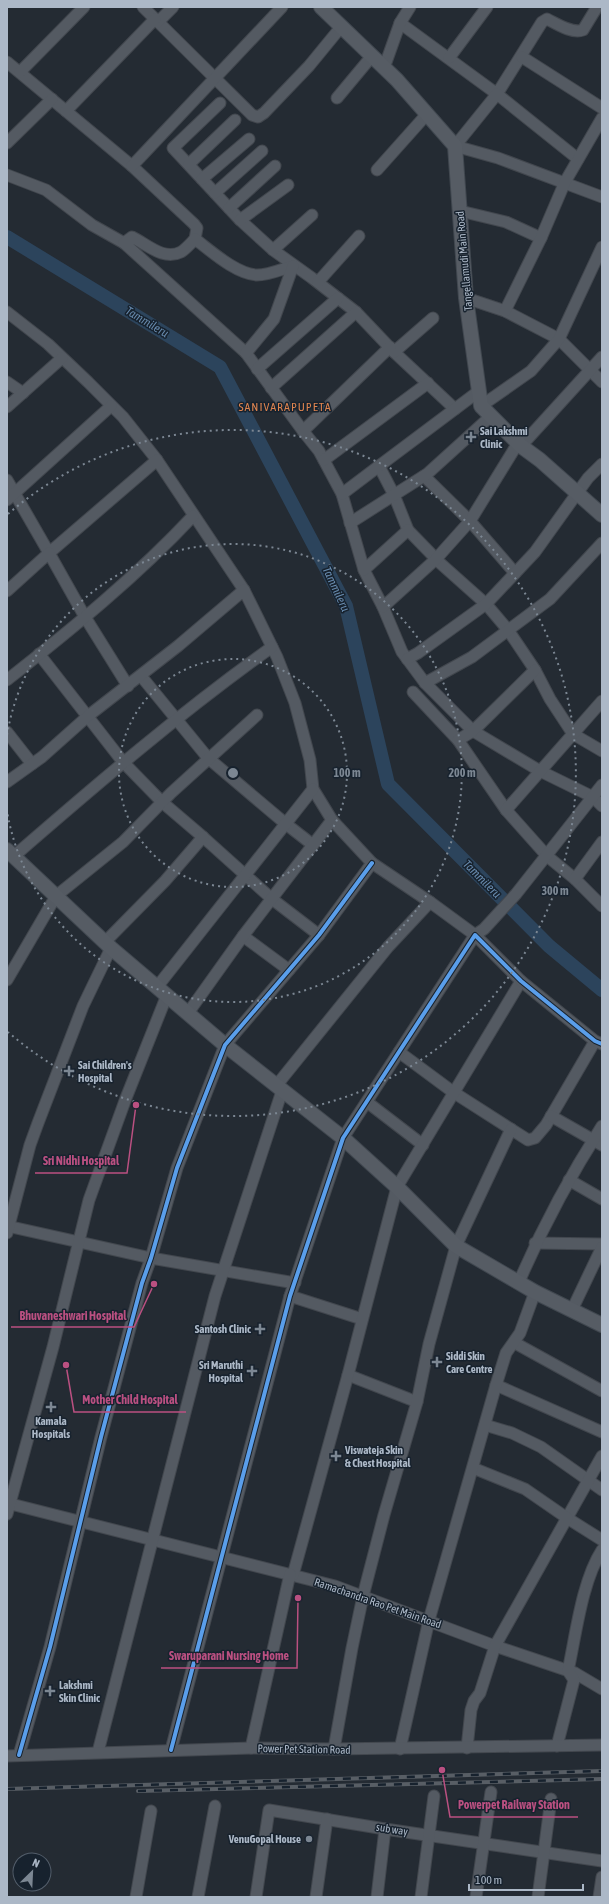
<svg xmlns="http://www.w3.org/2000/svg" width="609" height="1904" viewBox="0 0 609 1904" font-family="'Asap Condensed',sans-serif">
	<rect width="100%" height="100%" fill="#242b33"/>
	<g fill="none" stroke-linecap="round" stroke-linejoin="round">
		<polyline stroke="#2c445c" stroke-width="14" points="7,237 220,367 346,606 388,784 549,946 602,990"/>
		<g stroke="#42474e" stroke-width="13">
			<g id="minor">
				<polyline points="143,7 252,115 258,117 264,113 309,66 341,27"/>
				<polyline points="158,22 173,7"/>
				<path d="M400,23L497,94L542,22L547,19C557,24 572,34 583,30L597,7"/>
				<polyline points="522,57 602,108"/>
				<polyline points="449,58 487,7"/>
				<polyline points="7,62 132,166 194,224 197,228 195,239"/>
				<polyline points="384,68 400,23 410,7"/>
				<polyline points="20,72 84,7"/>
				<polyline points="337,98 372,56"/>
				<polyline points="220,103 173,148 240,220 273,250 312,278 356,312 394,352 455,409"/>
				<polyline points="66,111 155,19"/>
				<polyline points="7,143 52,99"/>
				<polyline points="578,159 497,94 455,146 498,158 602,197"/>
				<polyline points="189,164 235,120"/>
				<polyline points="132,166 282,7"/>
				<polyline points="377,170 427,114"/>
				<polyline points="7,175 46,190 92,225 124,243"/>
				<polyline points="202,179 249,139"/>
				<polyline points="215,193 262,151"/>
				<polyline points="229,208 275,166"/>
				<polyline points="460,211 506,222 541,238"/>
				<polyline points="240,220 288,185"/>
				<polyline points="273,250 312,215"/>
				<path d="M293,266C282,269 269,275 257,275C236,274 211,251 195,239C191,243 186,249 181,252C163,261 147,244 132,237L124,243L246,353L303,431L319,451L342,494L364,570L383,607L402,652L425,683"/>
				<polyline points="318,282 359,236"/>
				<polyline points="466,298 505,311 559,339 602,382"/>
				<polyline points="505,311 541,238 565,182 602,118"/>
				<polyline points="7,312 48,344 88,382 123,417 157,460"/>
				<polyline points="394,352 433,318"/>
				<polyline points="246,353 274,319 293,266"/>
				<polyline points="257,369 338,298"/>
				<polyline points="7,382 23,393"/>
				<polyline points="271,388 356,312"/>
				<polyline points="479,391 379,466 394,495 408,530 440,563 486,604 508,630 535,670 550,699 573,734 602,751"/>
				<polyline points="481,406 531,371 559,339 602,247"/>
				<polyline points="7,407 62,358"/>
				<polyline points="303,431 390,347"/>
				<polyline points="521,446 602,357"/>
				<polyline points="324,460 428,383"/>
				<polyline points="424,476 470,521 515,573"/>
				<polyline points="7,480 49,553 157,460 244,590"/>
				<polyline points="342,494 379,466"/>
				<polyline points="7,500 111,406"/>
				<polyline points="350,523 427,474 491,416"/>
				<polyline points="602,543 550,599 472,657 425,683 473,731 540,771 593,797 602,806"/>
				<polyline points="364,570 408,530"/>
				<polyline points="7,591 49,553 85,617 128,686"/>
				<polyline points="383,607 436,559 470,521 518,443"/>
				<polyline points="39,654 123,762 162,802 203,837 272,899 319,935"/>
				<polyline points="407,659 418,653 486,604 535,552 588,478 602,464"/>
				<polyline points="141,676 208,758 286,824 313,845"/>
				<path d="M7,680C72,629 137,576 193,516"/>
				<polyline points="413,692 458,740 506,810 547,856 575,879 602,906"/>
				<polyline points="7,732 32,764"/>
				<polyline points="458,740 473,731 535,670"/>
				<polyline points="7,782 42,757 88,716 178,646 244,590 277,657 295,703 310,760 313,789 332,820 372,863 430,902"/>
				<polyline points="506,810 602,701"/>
				<path d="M13,857C97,784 181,712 272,647"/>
				<polyline points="575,879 602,842"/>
				<polyline points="243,936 289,970"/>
				<polyline points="105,942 165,881 203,837"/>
				<polyline points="7,980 56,896 123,842 171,793 257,715"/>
				<polyline points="157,987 313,789"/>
				<polyline points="188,1013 243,936 332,820"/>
				<polyline points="399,1052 453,1092 528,1140 535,1138 546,1125 595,1041"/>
				<polyline points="276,1086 388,947 430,902 475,935 484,929 516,894 602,785"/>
				<polyline points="367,1102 423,1145"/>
				<polyline points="551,1116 602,1145"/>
				<polyline points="569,1180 602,1199"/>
				<polyline points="7,1226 151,1258 295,1283"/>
				<polyline points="7,1233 30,1145 38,1123 83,1006 111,948"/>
				<polyline points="535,1243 602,1244"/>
				<path d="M519,1282C542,1228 570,1176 602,1126"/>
				<polyline points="290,1296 362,1319"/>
				<polyline points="572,1310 602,1247"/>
				<polyline points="515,1343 602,1391"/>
				<polyline points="348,1375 417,1402"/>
				<polyline points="496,1385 602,1432"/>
				<polyline points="485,1425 512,1433 541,1447 602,1490"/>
				<polyline points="602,1456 567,1518 602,1540"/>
				<polyline points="7,1503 335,1586 495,1646 575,1673 602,1689"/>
				<polyline points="7,1514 53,1347 89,1200 126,1098 167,995"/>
				<polyline points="293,1575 348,1375 397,1187 521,981"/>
				<path d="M557,1746L574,1680L568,1671C576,1634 582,1581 602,1550"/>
				<polyline points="251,1748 290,1574"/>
				<polyline points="467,1748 471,1710 474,1701 480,1693 495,1646 567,1518 525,1489 473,1468"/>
				<polyline points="334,1749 352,1648 363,1596 384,1515 417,1402 429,1344 456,1246 511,1129"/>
				<polyline points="400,1749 429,1620 496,1385 506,1353 520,1333 535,1292"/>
				<polyline points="171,1750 290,1296 343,1138 475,935 521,981 595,1041 602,1044"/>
				<polyline points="98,1752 215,1296 282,1091"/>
				<polyline points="19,1755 50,1647 101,1437 142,1283 151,1258 177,1168 225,1045 319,935 372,863"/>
				<polyline points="7,1756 251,1748 334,1749 602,1745"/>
				<polyline points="136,1897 151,1811"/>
				<polyline points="198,1897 215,1806"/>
				<polyline points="256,1897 269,1810 385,1829 602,1861"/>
				<polyline points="316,1897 327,1819"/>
				<polyline points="377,1897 385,1829"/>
				<polyline points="421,1897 434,1796"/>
				<polyline points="476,1897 491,1792"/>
				<polyline points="538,1897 551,1799"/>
				<polyline points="599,1897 602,1877"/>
			</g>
		</g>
		<g stroke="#414850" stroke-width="16">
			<g id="major">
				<polyline points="321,7 397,80 455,146 466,298 481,406 521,446 540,460 602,515"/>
				<polyline points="7,850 111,948 225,1045 343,1138 397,1187 456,1246 535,1292 602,1325"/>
			</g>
		</g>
		<use href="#minor" stroke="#545a62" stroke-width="11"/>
		<use href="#major" stroke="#565c64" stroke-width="14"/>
		<g stroke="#585e65" stroke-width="4">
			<g id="rail">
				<polyline points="7,1789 602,1771"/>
				<polyline points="138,1791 602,1779"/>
			</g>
		</g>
		<use href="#rail" stroke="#17222e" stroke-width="2.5" stroke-dasharray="8" stroke-linecap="butt"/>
		<g stroke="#17222e" stroke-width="6">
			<g id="cycleway">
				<polyline points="171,1750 290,1296 343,1138 475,935 521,981 595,1041 602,1044"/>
				<polyline points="19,1755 50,1647 101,1437 142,1283 151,1258 177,1168 225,1045 319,935 372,863"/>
			</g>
		</g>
		<use href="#cycleway" stroke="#5a9eea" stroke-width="4"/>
	</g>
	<g fill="none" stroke="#7c8793" stroke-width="2" stroke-dasharray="2 4">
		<circle cx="233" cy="773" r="114"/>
		<path d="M7 735A229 229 0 1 1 7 811"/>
		<path d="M8 514A343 343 0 1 1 8 1032"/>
	</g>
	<g fill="#7c8793" stroke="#17222e" stroke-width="1.5">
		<path d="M469 431h4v4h4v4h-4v4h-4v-4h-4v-4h4z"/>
		<path d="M67 1065h4v4h4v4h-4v4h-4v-4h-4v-4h4z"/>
		<path d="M258 1323h4v4h4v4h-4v4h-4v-4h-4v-4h4z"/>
		<path d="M435 1356h4v4h4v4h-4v4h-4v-4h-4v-4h4z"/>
		<path d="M250 1365h4v4h4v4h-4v4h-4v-4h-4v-4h4z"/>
		<path d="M49 1401h4v4h4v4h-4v4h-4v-4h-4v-4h4z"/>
		<path d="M334 1450h4v4h4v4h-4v4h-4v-4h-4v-4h4z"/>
		<path d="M48 1685h4v4h4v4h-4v4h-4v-4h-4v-4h4z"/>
		<circle cx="309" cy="1839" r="4"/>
	</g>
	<g text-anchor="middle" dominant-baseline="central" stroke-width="3" stroke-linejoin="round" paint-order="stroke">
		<g font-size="11" fill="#acb8c7" stroke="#17222e">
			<text transform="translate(464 261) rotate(-95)">Tangellamudi Main Road</text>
			<text transform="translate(378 1603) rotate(19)">Ramachandra Rao Pet Main Road</text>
			<text transform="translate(304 1749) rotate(1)">Power Pet Station Road</text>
			<text transform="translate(392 1829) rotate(9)">sub way</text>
		</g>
		<g font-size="11" font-weight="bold" fill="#acb8c7" stroke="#17222e" text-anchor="start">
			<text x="480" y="431">Sai Lakshmi<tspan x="480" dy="13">Clinic</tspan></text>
			<text x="78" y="1065">Sai Children's<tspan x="78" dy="13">Hospital</tspan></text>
			<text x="251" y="1329" text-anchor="end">Santosh Clinic</text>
			<text x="446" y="1356">Siddi Skin<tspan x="446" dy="13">Care Centre</tspan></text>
			<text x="243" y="1365" text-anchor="end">Sri Maruthi<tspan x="243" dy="13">Hospital</tspan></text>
			<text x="51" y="1421" text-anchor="middle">Kamala<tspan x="51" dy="13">Hospitals</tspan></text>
			<text x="345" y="1450">Viswateja Skin<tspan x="345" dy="13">&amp; Chest Hospital</tspan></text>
			<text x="59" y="1685">Lakshmi<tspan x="59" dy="13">Skin Clinic</tspan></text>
			<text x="301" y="1839" text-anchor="end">VenuGopal House</text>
		</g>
		<g font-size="12" font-style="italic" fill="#688bae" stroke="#17222e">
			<text transform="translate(147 322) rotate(31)">Tammileru</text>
			<text transform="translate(336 589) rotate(65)">Tammileru</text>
			<text transform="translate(482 879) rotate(45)">Tammileru</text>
		</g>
		<g font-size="12" letter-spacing="1" fill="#de844f" stroke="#17222e">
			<text x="285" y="407">SANIVARAPUPETA</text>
		</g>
	</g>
	<circle cx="233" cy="773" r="6" fill="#7c8793" stroke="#17222e" stroke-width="2"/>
	<g font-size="12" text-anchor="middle" font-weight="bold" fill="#7c8793" stroke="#17222e" stroke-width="3" stroke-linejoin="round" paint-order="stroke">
		<text x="347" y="777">100 m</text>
		<text x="462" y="777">200 m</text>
		<text x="555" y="895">300 m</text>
	</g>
	<path fill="none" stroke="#ba5081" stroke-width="1.5" d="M136 1105L127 1173H35M154 1284L134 1327H11M66 1365L74 1412H186M298 1598L297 1668H161M442 1770L450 1817H578"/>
	<g fill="#ba5081" stroke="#17222e" stroke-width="1.5">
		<circle cx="136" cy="1105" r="4"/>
		<circle cx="154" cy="1284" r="4"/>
		<circle cx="66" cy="1365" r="4"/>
		<circle cx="298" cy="1598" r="4"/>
		<circle cx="442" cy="1770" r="4"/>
	</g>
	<g font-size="12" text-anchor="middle" font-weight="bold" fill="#ba5081" stroke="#17222e" stroke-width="3" stroke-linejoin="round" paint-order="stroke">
		<text x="81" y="1165">Sri Nidhi Hospital</text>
		<text x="73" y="1320">Bhuvaneshwari Hospital</text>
		<text x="130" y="1404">Mother Child Hospital</text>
		<text x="229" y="1660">Swaruparani Nursing Home</text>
		<text x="514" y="1809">Powerpet Railway Station</text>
	</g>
	<rect width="609" height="1904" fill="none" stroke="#acb8c7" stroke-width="16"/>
	<g transform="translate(32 1872) rotate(24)"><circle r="19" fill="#17222e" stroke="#535e6b"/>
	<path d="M0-3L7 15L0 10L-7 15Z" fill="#7c8793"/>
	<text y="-6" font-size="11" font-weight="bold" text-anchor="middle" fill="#acb8c7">N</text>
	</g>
	<path d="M469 1884v6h114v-6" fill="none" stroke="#acb8c7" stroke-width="2"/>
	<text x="475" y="1884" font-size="12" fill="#acb8c7" stroke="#17222e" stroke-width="3" paint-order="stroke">100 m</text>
</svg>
